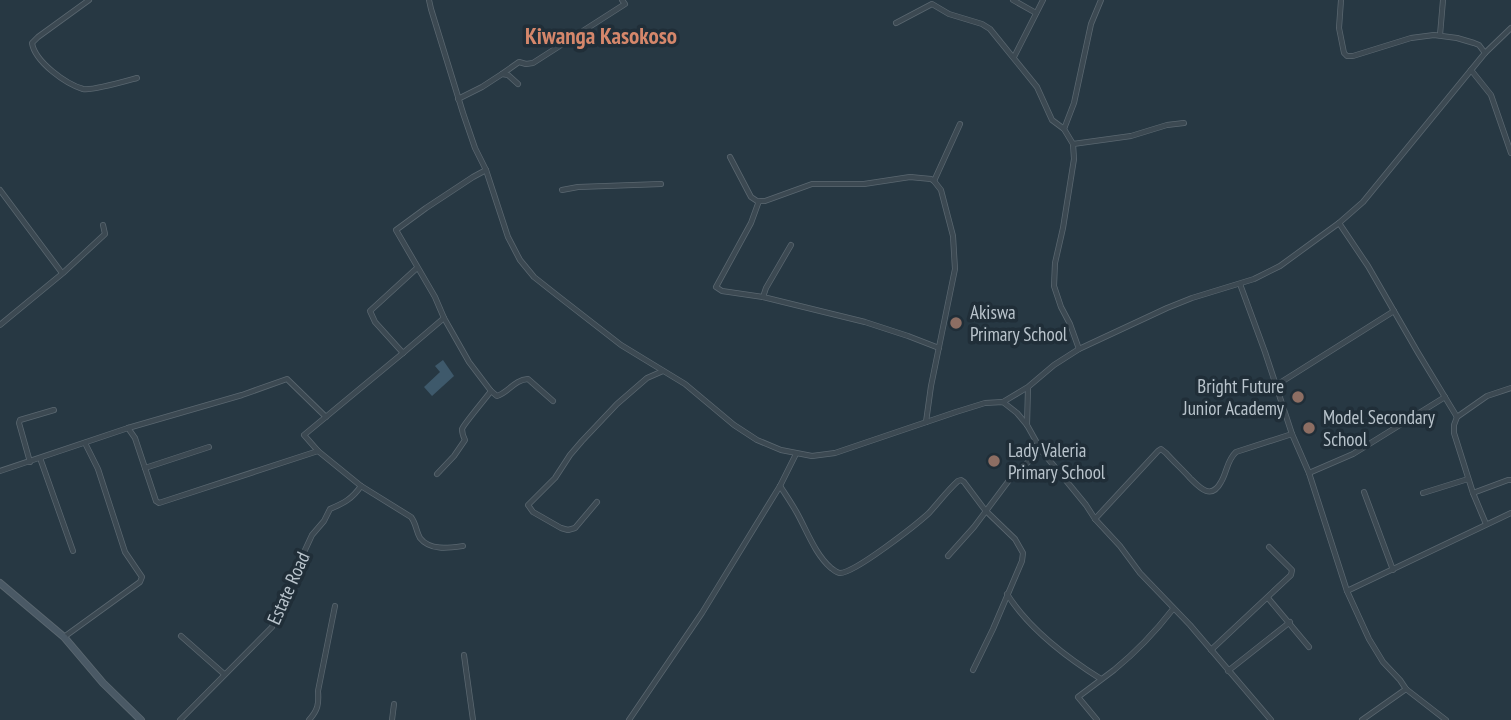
<svg xmlns="http://www.w3.org/2000/svg" width="1511" height="720" viewBox="0 0 1511 720" font-family="'PT Sans Narrow',sans-serif">
	<rect width="100%" height="100%" fill="#273843"/>
	<polygon fill="#3e596b" points="443,360 454,376 432,396 424,387 440,372 435,366"/>
	<g fill="none" stroke-linecap="round" stroke-linejoin="round">
		<g stroke="#5a6770" stroke-width="6">
			<g id="street">
				<path d="M89,0L38,37L32,43C35,62 66,84 83,89C92,91 126,81 137,78"/>
				<polyline points="429,0 431,9 463,113 475,148 486,170 508,237 520,260 534,277 558,296 621,345 685,384 734,425 757,440 781,450 812,456 835,453 956,412 985,403 1003,402 1017,413 1027,425 1041,450 1086,505 1095,519 1120,546 1140,573 1190,625 1271,720"/>
				<polyline points="1013,0 1036,13"/>
				<polyline points="1341,0 1339,28 1344,53 1347,56 1353,56 1411,38 1434,35 1457,38 1474,43 1479,45 1485,53"/>
				<polyline points="896,23 932,4 949,14 982,24 990,29 1037,87 1052,120 1064,129"/>
				<polyline points="1440,35 1443,0"/>
				<polyline points="1014,57 1043,0"/>
				<polyline points="1471,70 1491,95 1511,153"/>
				<polyline points="502,74 519,62 526,64 533,63 625,4 622,0"/>
				<polyline points="458,99 482,87 502,74 508,75 518,84"/>
				<polyline points="1073,144 1131,136 1167,125 1184,123"/>
				<polyline points="730,157 751,197 757,201 765,201 812,184 864,184 910,177 931,179 934,181 941,190 953,236 955,269 931,386 926,422"/>
				<polyline points="934,181 960,124"/>
				<polyline points="0,190 62,273"/>
				<polyline points="562,190 578,187 661,184"/>
				<polyline points="759,201 751,223 716,287 722,291 763,297"/>
				<polyline points="1339,223 1368,266 1417,351 1457,417 1487,396 1511,388"/>
				<polyline points="791,245 766,288 763,297 865,322 908,336 939,348"/>
				<polyline points="1240,284 1265,352 1292,434 1309,473 1347,591 1369,639 1383,662 1400,680 1406,689"/>
				<polyline points="0,325 63,273 105,234 103,225"/>
				<polyline points="1079,349 1070,324 1061,307 1054,286 1055,263 1063,228 1074,159 1073,144 1064,129 1074,103 1091,24 1101,0"/>
				<polyline points="403,353 375,322 370,311 417,268"/>
				<polyline points="1275,386 1394,311"/>
				<path d="M491,391L497,396C509,392 514,380 528,379L553,401"/>
				<polyline points="1003,402 1028,387 1054,365 1079,349 1167,308 1192,298 1254,279 1280,266 1317,239 1339,223 1363,202 1485,53 1511,28"/>
				<polyline points="1457,417 1454,425 1454,433 1473,493 1486,524"/>
				<polyline points="1027,425 1028,388"/>
				<polyline points="128,428 135,438 156,501 159,503 318,451 304,435 403,353 444,318 435,297 396,230 426,208 473,177 486,170"/>
				<path d="M318,451L361,486L411,517C416,523 416,531 420,538C430,551 449,548 463,546"/>
				<polyline points="40,458 73,551"/>
				<polyline points="30,462 19,423 20,420 54,410"/>
				<polyline points="145,468 209,447"/>
				<polyline points="0,471 128,428 242,395 287,379 326,417"/>
				<polyline points="1309,473 1353,454 1445,397"/>
				<path d="M437,474L454,456L465,440C463,436 462,434 462,429C463,425 486,398 491,391L469,362L444,318"/>
				<path d="M780,486C786,495 792,504 797,513C807,531 815,554 831,568C834,570 837,573 840,573C855,573 917,524 929,513C939,502 947,491 958,481L961,480L964,482L985,510L1015,539L1023,553L1022,561L993,629L973,670"/>
				<polyline points="1364,492 1393,570"/>
				<polyline points="1423,493 1468,479"/>
				<polyline points="1473,493 1508,480 1511,480"/>
				<polyline points="597,502 575,528 568,530 561,528 533,512 528,505 555,478 570,455 582,441 617,404 647,378 663,371"/>
				<path d="M1095,519L1158,451L1161,449L1166,453C1174,462 1182,469 1190,478C1199,487 1211,501 1221,482C1227,472 1227,460 1236,452L1292,434"/>
				<polyline points="948,556 974,527 1010,479 1041,450"/>
				<polyline points="1347,591 1511,513"/>
				<path d="M1007,594C1029,629 1066,657 1101,679"/>
				<polyline points="1268,598 1309,647"/>
				<polyline points="181,636 224,674"/>
				<polyline points="64,637 140,582 142,577 125,552 98,469 85,443"/>
				<polyline points="1211,650 1291,575 1292,570 1269,547"/>
				<polyline points="464,655 473,720"/>
				<polyline points="1228,671 1290,622"/>
				<path d="M180,720L272,627L299,563L312,535L324,521L330,509C344,503 352,499 361,486"/>
				<path d="M309,720C318,710 319,704 318,691L335,606"/>
				<polyline points="392,720 394,704"/>
				<polyline points="629,720 702,613 780,486 796,454"/>
				<path d="M1097,720L1078,697C1090,688 1102,679 1114,670C1136,652 1156,631 1173,609"/>
				<polyline points="1362,720 1406,689 1446,720"/>
			</g>
		</g>
		<g stroke="#5a6770" stroke-width="8">
			<polyline id="secondary" points="0,583 64,637 103,683 141,720"/>
		</g>
		<use href="#street" stroke="#3c4952" stroke-width="4.5"/>
		<use href="#secondary" stroke="#4a5965" stroke-width="6"/>
	</g>
	<g fill="#8d6e63" stroke="#202e38" stroke-width="2.5">
		<circle cx="956" cy="323" r="7"/>
		<circle cx="1298" cy="397" r="7"/>
		<circle cx="1309" cy="428" r="7"/>
		<circle cx="994" cy="461" r="7"/>
	</g>
	<g text-anchor="middle" dominant-baseline="central" stroke-width="7" stroke-linejoin="round" paint-order="stroke">
		<g font-size="19" fill="#b9c4cc" stroke="#202e38" text-anchor="start">
			<text x="970" y="312">Akiswa<tspan x="970" dy="22">Primary School</tspan></text>
			<text x="1284" y="386" text-anchor="end">Bright Future<tspan x="1284" dy="22">Junior Academy</tspan></text>
			<text x="1323" y="417">Model Secondary<tspan x="1323" dy="22">School</tspan></text>
			<text x="1008" y="450">Lady Valeria<tspan x="1008" dy="22">Primary School</tspan></text>
		</g>
		<g font-size="19" fill="#b9c4cc" stroke="#202e38">
			<text transform="translate(288 588) rotate(-66)">Estate Road</text>
		</g>
		<g font-size="23" font-weight="bold" fill="#d5876b" stroke="#202e38">
			<text x="601" y="35">Kiwanga Kasokoso</text>
		</g>
	</g>
</svg>
